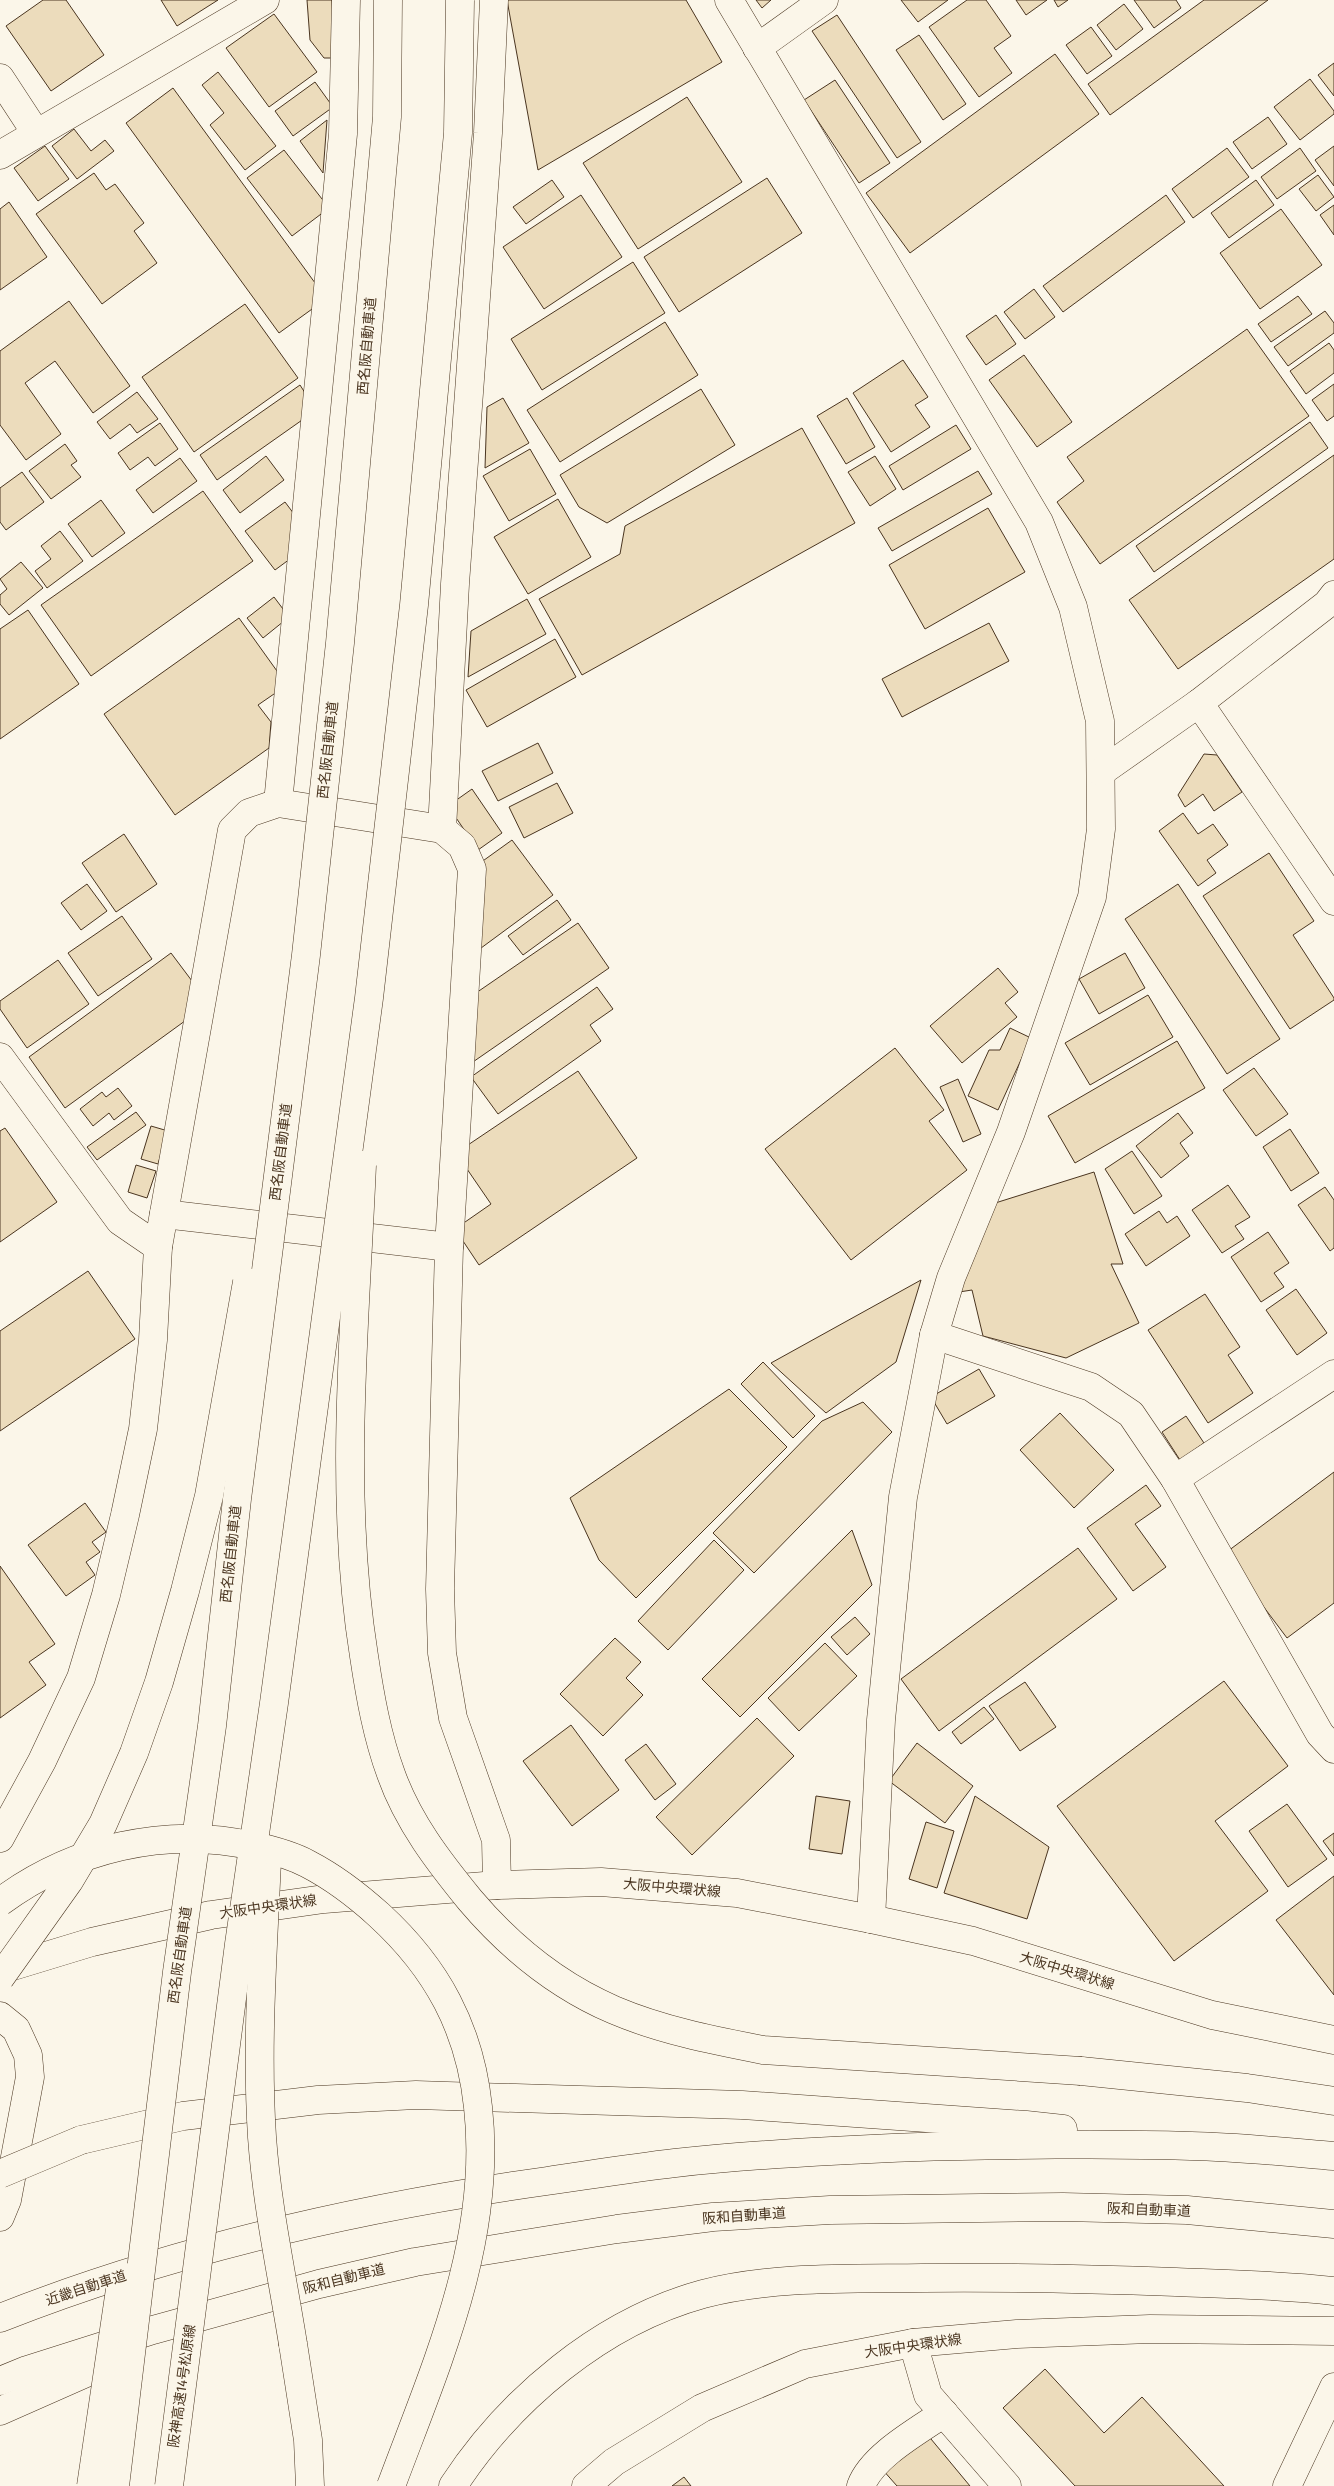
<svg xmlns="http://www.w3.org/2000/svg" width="1334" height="2486" viewBox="0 0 1334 2486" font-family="'Fira Sans Condensed','Noto Sans JP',sans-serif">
	<rect width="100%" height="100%" fill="#fbf6e9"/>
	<g fill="#ecdcbc" stroke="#4a3520">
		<polygon points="43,0 66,0 104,55 51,91 6,26"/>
		<polygon points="161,0 218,0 177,26"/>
		<polygon points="307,0 332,0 335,58 324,58 310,40"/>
		<polygon points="507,0 686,0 722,62 538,170"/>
		<polygon points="756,0 771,0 762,8"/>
		<polygon points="901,0 948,0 918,22"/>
		<polygon points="967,0 986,0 1011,36 994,48 1012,73 979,97 929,27"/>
		<polygon points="1016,0 1047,0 1026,15"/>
		<polygon points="1054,0 1068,0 1058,7"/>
		<polygon points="1134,0 1176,0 1181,8 1154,28"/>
		<polygon points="1204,0 1268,0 1110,115 1088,84"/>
		<polygon points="1124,4 1143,29 1116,50 1097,25"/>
		<polygon points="274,14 317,72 269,107 226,48"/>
		<polygon points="837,15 921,142 897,158 812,31"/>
		<polygon points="1091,27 1112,56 1087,74 1066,45"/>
		<polygon points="919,35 966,104 943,120 896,50"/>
		<polygon points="1055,54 1099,114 910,253 866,193"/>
		<polygon points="1334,63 1334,96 1318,75"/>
		<polygon points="218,72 276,146 245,170 210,125 224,113 202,85"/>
		<polygon points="1310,79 1334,111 1334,114 1300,140 1274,107"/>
		<polygon points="835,80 890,163 859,183 804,100"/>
		<polygon points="315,82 333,107 293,136 275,111"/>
		<polygon points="173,88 318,287 319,304 279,333 126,123"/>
		<polygon points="687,97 742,182 638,249 583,163"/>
		<polygon points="1268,117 1287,144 1252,169 1233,142"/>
		<polygon points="327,120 323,173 300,141"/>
		<polygon points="74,129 91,151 105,140 114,151 77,179 52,146"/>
		<polygon points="45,146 69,179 38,201 14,168"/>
		<polygon points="1334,146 1334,186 1315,160"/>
		<polygon points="1227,148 1249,177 1193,218 1172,189"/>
		<polygon points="1300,148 1316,171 1277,199 1261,177"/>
		<polygon points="284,150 329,208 292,236 247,178"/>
		<polygon points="94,173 106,190 115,184 144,223 134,231 157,263 102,304 36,214"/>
		<polygon points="1318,175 1334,197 1316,211 1299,189"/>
		<polygon points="767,178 802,233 679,312 644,257"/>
		<polygon points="552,180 564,197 526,224 513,207"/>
		<polygon points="1256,180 1274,205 1229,238 1211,213"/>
		<polygon points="581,195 622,257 544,309 503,247"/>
		<polygon points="1166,195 1185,222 1063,312 1043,286"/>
		<polygon points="9,202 47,257 0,290 0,209"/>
		<polygon points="1334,205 1334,235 1320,215"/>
		<polygon points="1281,209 1322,265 1260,309 1220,253"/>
		<polygon points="633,262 665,313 542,390 511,339"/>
		<polygon points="1034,289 1055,317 1025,339 1004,312"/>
		<polygon points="1298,296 1312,314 1271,342 1258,324"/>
		<polygon points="69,301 130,386 93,413 55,361 25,383 61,434 26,460 0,425 0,351"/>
		<polygon points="245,304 298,378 194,452 142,377"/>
		<polygon points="1325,311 1334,323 1334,333 1288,366 1274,347"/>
		<polygon points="996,315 1016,344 986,365 966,336"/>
		<polygon points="665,322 698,375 560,462 527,410"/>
		<polygon points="1247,329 1309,416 1100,564 1057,502 1084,481 1067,457"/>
		<polygon points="1329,343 1334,350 1334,373 1306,394 1290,371"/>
		<polygon points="1024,355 1072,422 1037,447 989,380"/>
		<polygon points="903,360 928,397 915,405 930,427 891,452 853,393"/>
		<polygon points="1334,384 1334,416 1327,421 1312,400"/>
		<polygon points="300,385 307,396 305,418 217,480 200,455"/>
		<polygon points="701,389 735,445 607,523 579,507 560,475"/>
		<polygon points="137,392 158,419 137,433 130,424 110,439 97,422"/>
		<polygon points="503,398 529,443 485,468 487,407"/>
		<polygon points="847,398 875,447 846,464 817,416"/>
		<polygon points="1310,422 1328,448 1154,572 1136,546"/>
		<polygon points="160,423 178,449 155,466 148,457 130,470 118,453"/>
		<polygon points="956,425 971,449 903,490 889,466"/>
		<polygon points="802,428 855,523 582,675 539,599 620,554 625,526"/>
		<polygon points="65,444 77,461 71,465 81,477 51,499 29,471"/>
		<polygon points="530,449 556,494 509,521 483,476"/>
		<polygon points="1334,455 1334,559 1178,669 1129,600"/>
		<polygon points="266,456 284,480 240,513 223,490"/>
		<polygon points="875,456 896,489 870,506 848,472"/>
		<polygon points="180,458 197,481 153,513 136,490"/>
		<polygon points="978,471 992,494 892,551 878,528"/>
		<polygon points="22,472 44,502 6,530 0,522 0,488"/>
		<polygon points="203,491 253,561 91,676 41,605"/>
		<polygon points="558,499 591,557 528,594 494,537"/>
		<polygon points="101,500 125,533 92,557 68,524"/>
		<polygon points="285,502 294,514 294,556 275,570 245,531"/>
		<polygon points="988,508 1025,572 925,629 889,565"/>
		<polygon points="60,531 83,561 47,588 35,571 51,559 41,546"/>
		<polygon points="21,562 43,588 9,615 0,604 0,595 7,589 0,579"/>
		<polygon points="274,597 289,617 263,638 247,618"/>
		<polygon points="527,599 546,634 468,677 471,631"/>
		<polygon points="28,610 79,684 0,739 0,629"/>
		<polygon points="239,618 287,685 258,705 271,722 269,748 175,815 104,714"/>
		<polygon points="989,623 1009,661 902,717 882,679"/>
		<polygon points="555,639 576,677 487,727 466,690"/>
		<polygon points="538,743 553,773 498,801 482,771"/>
		<polygon points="1204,754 1217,755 1242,792 1214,811 1203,794 1185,807 1178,795"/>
		<polygon points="557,783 573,813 524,838 509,807"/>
		<polygon points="472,789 502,833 478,850 448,806"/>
		<polygon points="1183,813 1198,834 1213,824 1228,845 1207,860 1216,873 1198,886 1159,831"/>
		<polygon points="124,834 157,884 116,912 82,863"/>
		<polygon points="512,840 553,895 477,951 480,863"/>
		<polygon points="1269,853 1314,921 1293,935 1334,998 1334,1000 1290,1029 1203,896"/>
		<polygon points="87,884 107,911 81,930 61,903"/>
		<polygon points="1178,884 1280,1039 1227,1074 1125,919"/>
		<polygon points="557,900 571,920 523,955 508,936"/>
		<polygon points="122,916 152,959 98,996 68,953"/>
		<polygon points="578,923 609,968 470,1064 473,995"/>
		<polygon points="171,953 195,985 189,1018 65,1108 29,1057"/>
		<polygon points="1125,953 1145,988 1099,1014 1079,979"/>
		<polygon points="58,960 89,1004 27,1048 0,1009 0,1001"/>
		<polygon points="998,968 1018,992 1005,1003 1017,1017 962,1063 930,1026"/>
		<polygon points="597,987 613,1009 590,1025 601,1041 498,1114 471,1077"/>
		<polygon points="1148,995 1173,1037 1090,1085 1065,1043"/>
		<polygon points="1010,1028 1031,1038 998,1110 968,1096 989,1050 1000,1050"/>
		<polygon points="1177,1041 1205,1088 1075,1163 1048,1116"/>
		<polygon points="895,1048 944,1110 929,1121 967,1170 851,1260 765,1149"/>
		<polygon points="1254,1068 1288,1114 1256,1136 1223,1090"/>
		<polygon points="578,1071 637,1158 479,1265 455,1229 491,1204 456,1153"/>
		<polygon points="958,1079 981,1134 963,1142 940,1087"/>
		<polygon points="118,1088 132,1106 114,1120 109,1113 93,1126 80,1109 102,1092 106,1097"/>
		<polygon points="136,1112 146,1125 97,1160 87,1147"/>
		<polygon points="1178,1113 1193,1133 1180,1143 1189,1156 1161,1178 1136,1146"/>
		<polygon points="151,1126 168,1131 158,1164 141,1159"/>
		<polygon points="5,1128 57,1202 0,1242 0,1131"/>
		<polygon points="1290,1129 1319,1173 1291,1191 1263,1147"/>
		<polygon points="1132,1151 1162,1196 1134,1214 1105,1169"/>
		<polygon points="136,1165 156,1171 147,1198 128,1192"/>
		<polygon points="1094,1172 1123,1264 1111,1264 1139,1323 1066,1358 983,1336 972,1290 959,1292 992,1204"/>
		<polygon points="1228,1185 1250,1217 1235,1226 1244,1239 1222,1253 1192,1210"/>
		<polygon points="1325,1187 1334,1200 1334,1248 1330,1251 1298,1205"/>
		<polygon points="1159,1211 1167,1223 1177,1216 1190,1236 1146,1266 1125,1234"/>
		<polygon points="1268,1232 1289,1263 1274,1273 1284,1287 1261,1302 1231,1257"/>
		<polygon points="88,1271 135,1339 0,1431 0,1331"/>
		<polygon points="921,1280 896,1362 826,1413 771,1363"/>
		<polygon points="1296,1289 1327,1333 1297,1355 1266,1310"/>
		<polygon points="1205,1294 1240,1347 1228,1355 1253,1393 1208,1423 1148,1330"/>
		<polygon points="763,1362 815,1416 793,1438 741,1384"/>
		<polygon points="979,1369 995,1396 947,1424 931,1397"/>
		<polygon points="729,1389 787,1447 636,1598 599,1560 570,1498"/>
		<polygon points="863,1402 892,1432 754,1573 713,1533 822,1421"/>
		<polygon points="1060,1413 1114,1470 1074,1508 1020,1450"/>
		<polygon points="1186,1416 1204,1443 1180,1460 1162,1432"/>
		<polygon points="1334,1472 1334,1603 1287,1638 1224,1554"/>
		<polygon points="1146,1485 1161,1506 1135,1524 1166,1567 1133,1591 1087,1528"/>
		<polygon points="85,1503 106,1532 92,1542 100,1552 86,1562 95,1575 66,1596 28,1545"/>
		<polygon points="852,1530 872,1585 740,1717 702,1679"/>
		<polygon points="714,1540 744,1570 668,1650 638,1621"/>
		<polygon points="1078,1548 1117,1599 939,1731 901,1679"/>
		<polygon points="0,1566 55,1644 29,1662 46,1685 0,1718"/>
		<polygon points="855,1617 870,1634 847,1655 831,1637"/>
		<polygon points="615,1638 641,1662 626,1678 643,1695 603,1736 560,1694"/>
		<polygon points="825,1643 857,1676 799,1731 768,1698"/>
		<polygon points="1224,1681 1288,1766 1215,1821 1268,1891 1174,1961 1057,1806"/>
		<polygon points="1025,1682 1056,1727 1020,1751 989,1706"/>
		<polygon points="984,1707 994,1719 961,1744 952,1732"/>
		<polygon points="757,1718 794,1756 692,1855 656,1817"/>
		<polygon points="571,1725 619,1790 572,1826 523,1761"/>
		<polygon points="917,1743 973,1786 945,1823 889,1781"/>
		<polygon points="646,1744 676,1784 655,1800 625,1760"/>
		<polygon points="816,1796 850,1801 842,1854 809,1849"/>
		<polygon points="975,1796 1049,1847 1027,1919 944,1893"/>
		<polygon points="1287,1804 1327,1859 1288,1887 1249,1831"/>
		<polygon points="926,1822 954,1831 937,1888 909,1879"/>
		<polygon points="1334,1833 1334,1856 1323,1841"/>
		<polygon points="1334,1876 1334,1995 1276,1920"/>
		<polygon points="1045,2369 1104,2433 1142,2397 1224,2486 1075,2486 1003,2408"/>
		<polygon points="926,2433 970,2486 897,2486 882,2469"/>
		<polygon points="684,2477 691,2486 672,2486"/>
	</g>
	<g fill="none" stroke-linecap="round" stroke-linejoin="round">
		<g stroke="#4a3520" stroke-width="29">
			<g id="minor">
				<polyline points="729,0 1039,522 1073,607 1100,721 1101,829 1092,897 1011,1132 951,1278 934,1335 903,1497 881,1720 871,1919"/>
				<polyline points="757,48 824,0"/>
				<polyline points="0,78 36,133"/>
				<polyline points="0,155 265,0"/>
				<polyline points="1199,703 1334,901"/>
				<polyline points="1101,772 1199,703 1327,604 1334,595"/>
				<polyline points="278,803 343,134 346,0"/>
				<polyline points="442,829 455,584 488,133 494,0"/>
				<polyline points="0,1057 120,1221 158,1247"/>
				<polyline points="164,1214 449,1247"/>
				<polyline points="934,1335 1091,1387 1131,1414 1175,1479 1320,1734 1334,1749"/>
				<polyline points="1175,1479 1334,1374"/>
				<polyline points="0,1838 42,1761 81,1678 106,1595 125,1515 143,1429 153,1340 158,1247 232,830 249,813 278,803 442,829 462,846 472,869 449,1247 440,1589 442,1653 453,1718 496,1840 497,1885"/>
				<polyline points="0,2016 16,2029 28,2055 30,2077 7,2200 0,2217"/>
				<polyline points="913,2343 928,2395 1007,2486"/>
				<path d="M861,2486C872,2456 918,2431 944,2413"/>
				<polyline points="1287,2486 1334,2387"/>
			</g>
		</g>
		<g stroke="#4a3520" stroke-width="29">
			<g id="major">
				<polyline points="0,1970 92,1942 211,1915 324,1899 497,1885 601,1882 737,1893 871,1919 973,1941 1212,2015 1334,2040"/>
				<polyline points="586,2486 614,2462 702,2408 805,2364 913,2343 1017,2334 1150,2329 1334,2331"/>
			</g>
		</g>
		<g stroke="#4a3520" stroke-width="29">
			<g id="highway">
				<polyline points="1081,2071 1247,2088 1334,2101"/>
				<polyline points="81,2140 183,2116 318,2100 416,2095 742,2105 1026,2125 1063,2129"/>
				<path d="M0,2318C175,2249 361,2207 547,2181C589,2175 632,2168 675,2163C756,2154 838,2150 919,2147C1010,2145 1101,2143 1191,2146C1239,2147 1287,2152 1334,2156"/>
				<polyline points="293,2344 308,2440 310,2486"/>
				<polyline points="0,2381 27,2370 153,2330 319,2284 415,2262 617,2229 713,2217 830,2210 1063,2207 1187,2210 1334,2224"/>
				<polyline points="0,2411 129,2354"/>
				<path d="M453,2486C510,2399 601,2322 703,2294C771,2276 852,2279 922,2278C1007,2277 1091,2279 1176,2282C1229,2284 1282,2285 1334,2291"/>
			</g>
		</g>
		<use href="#minor" stroke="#fbf6e9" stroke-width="28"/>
		<use href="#major" stroke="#fbf6e9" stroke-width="28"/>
		<use href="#highway" stroke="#fbf6e9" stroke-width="28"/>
		<g stroke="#4a3520" stroke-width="29" stroke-linecap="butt">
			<g id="highway-bridge">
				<path d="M362,1165C355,1328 338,1494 364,1656C370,1696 377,1736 391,1774C408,1822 439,1862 470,1900C509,1946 558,1986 614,2010C661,2030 712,2040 763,2050L1081,2071"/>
				<path d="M267,1860C263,1952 256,2045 262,2137C267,2207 282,2275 293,2344"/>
				<path d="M0,1902C73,1848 165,1826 254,1846C272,1850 291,1855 308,1864C333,1877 358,1896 379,1915C437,1968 470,2029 478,2107C493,2240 436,2365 391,2486"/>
				<polyline points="0,1978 69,1881 103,1824 134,1753 159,1682 185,1591 209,1496 247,1282"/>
				<polyline points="0,2174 81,2140"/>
				<polyline points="91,2486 122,2276"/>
				<polyline points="115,2486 177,1972 212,1726 237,1499 306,955 340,643 387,117 388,0"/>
				<polyline points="169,2486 239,1944 274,1703 369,998 414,605 458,133 460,0"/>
			</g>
		</g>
		<use href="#highway-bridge" stroke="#fbf6e9" stroke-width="28"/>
	</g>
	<g text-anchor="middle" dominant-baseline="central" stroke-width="4" stroke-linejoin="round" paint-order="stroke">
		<g font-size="14" fill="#4a3520" stroke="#fbf6e9">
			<text transform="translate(367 346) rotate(-85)">西名阪自動車道</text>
			<text transform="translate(328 750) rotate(-84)">西名阪自動車道</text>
			<text transform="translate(281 1152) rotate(-83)">西名阪自動車道</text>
			<text transform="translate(231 1554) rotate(-84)">西名阪自動車道</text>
			<text transform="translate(672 1888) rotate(5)">大阪中央環状線</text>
			<text transform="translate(268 1907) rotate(-8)">大阪中央環状線</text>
			<text transform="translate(180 1955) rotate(-82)">西名阪自動車道</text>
			<text transform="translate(1067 1971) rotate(17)">大阪中央環状線</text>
			<text transform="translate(1149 2210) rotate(2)">阪和自動車道</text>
			<text transform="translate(744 2216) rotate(-4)">阪和自動車道</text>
			<text transform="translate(344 2279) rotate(-14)">阪和自動車道</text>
			<text transform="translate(86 2288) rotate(-18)">近畿自動車道</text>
			<text transform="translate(913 2346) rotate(-8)">大阪中央環状線</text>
			<text transform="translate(182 2386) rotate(-82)">阪神高速14号松原線</text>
		</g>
	</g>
</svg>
